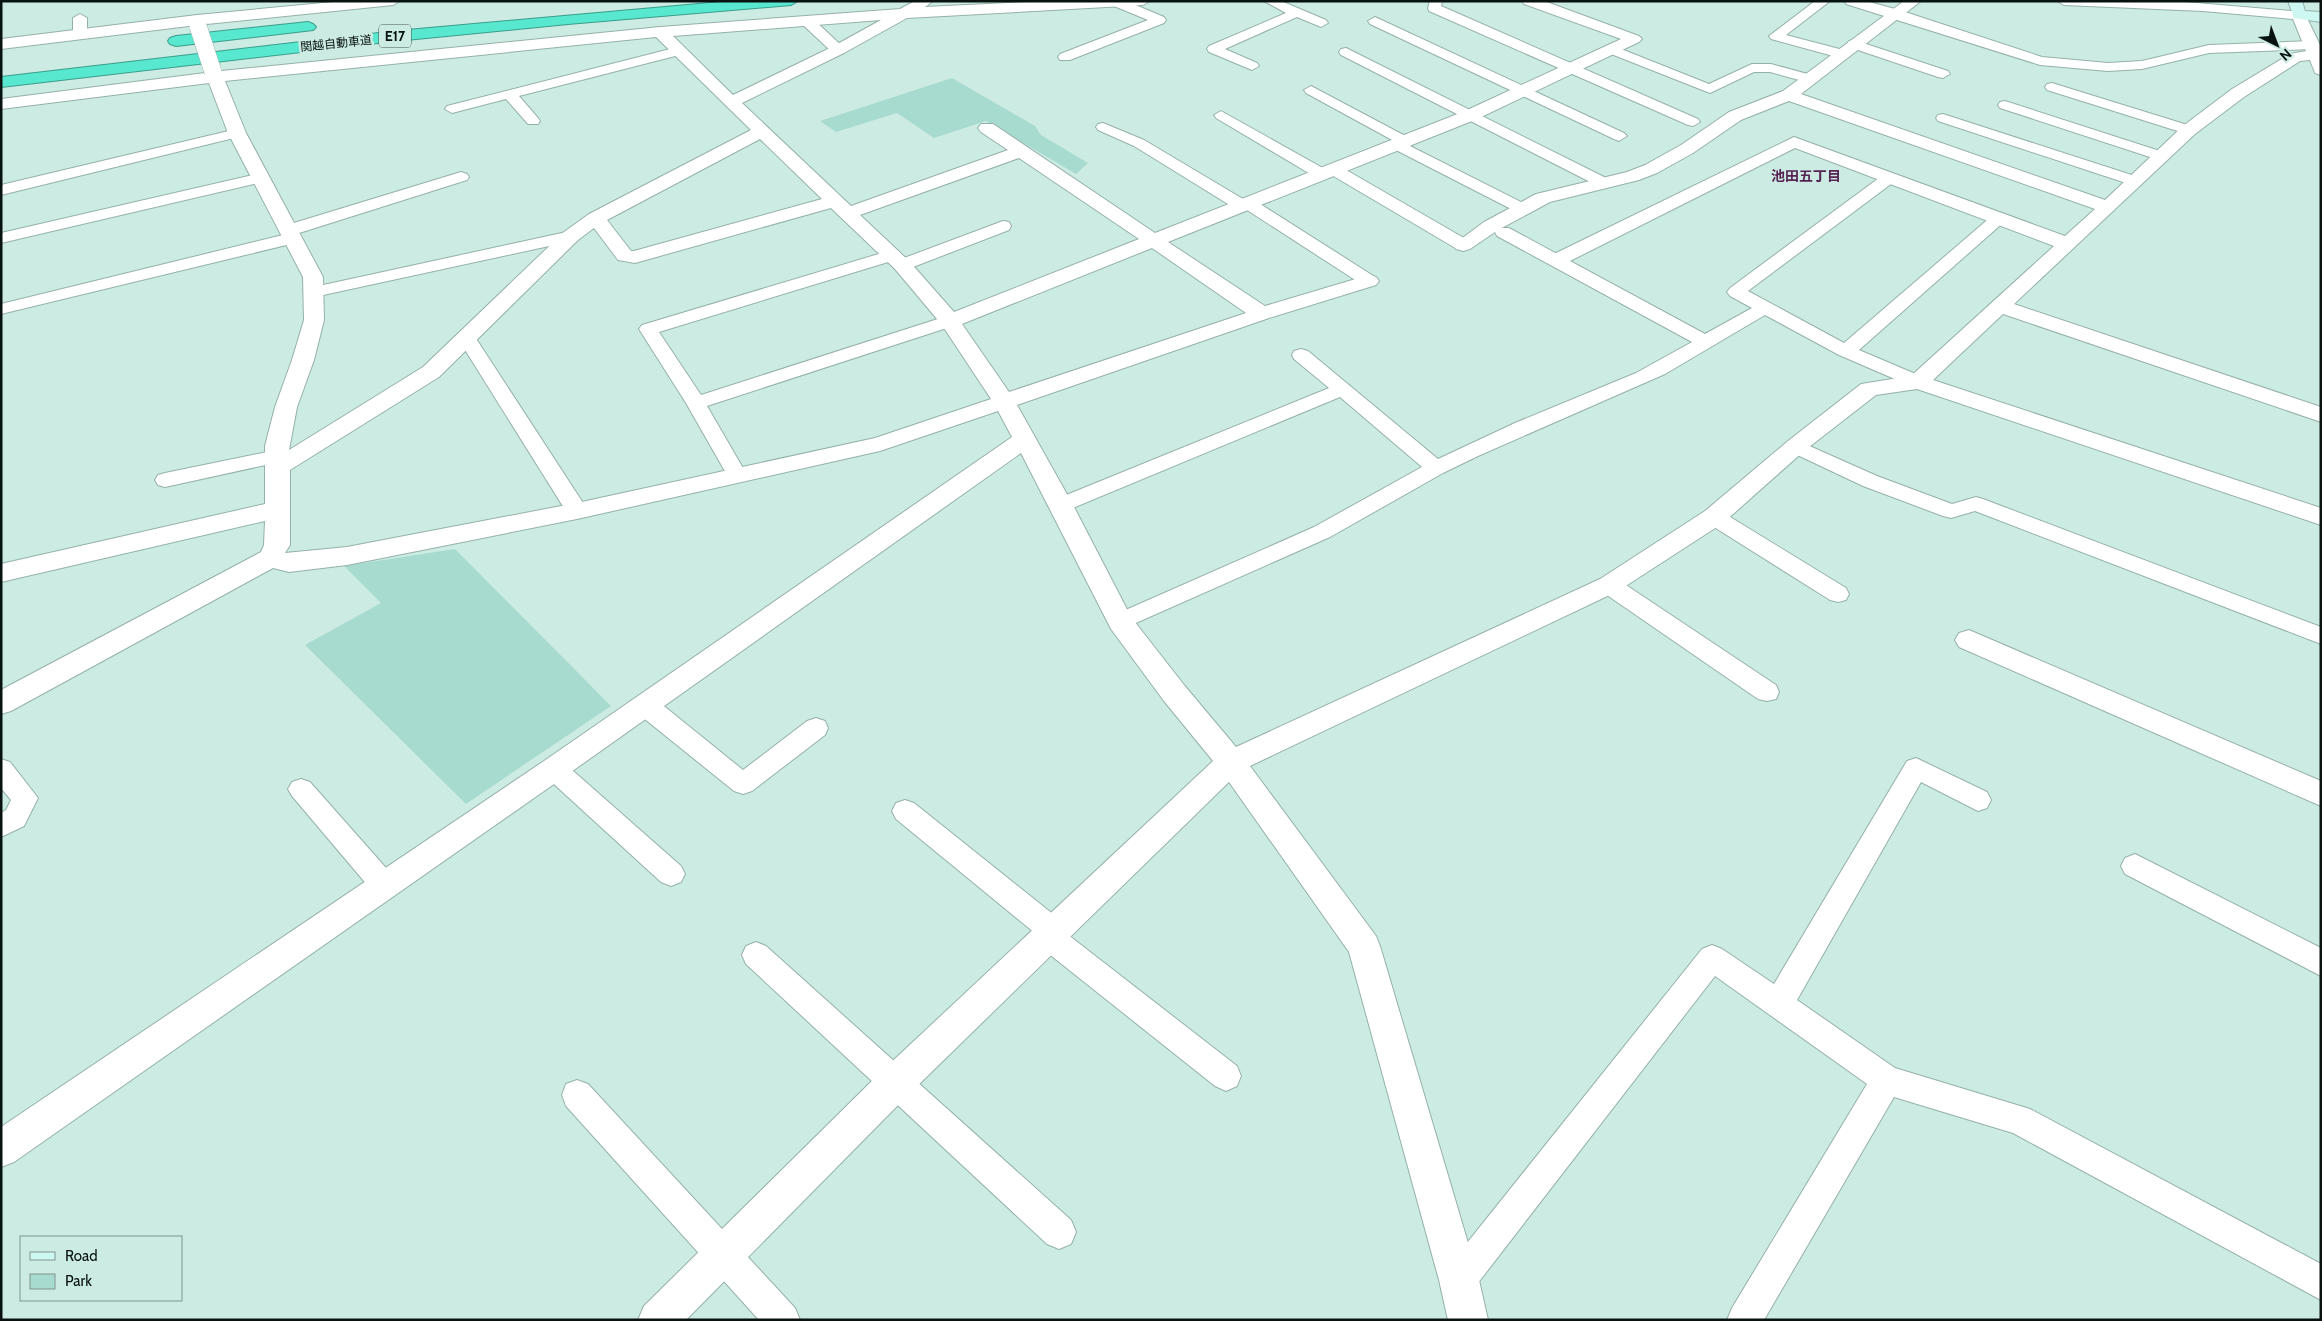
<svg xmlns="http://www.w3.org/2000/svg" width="2322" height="1321" viewBox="0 0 2322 1321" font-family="Cabin,'Noto Sans JP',sans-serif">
	<rect width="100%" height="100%" fill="#ccebe3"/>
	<g fill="#a8dbcf">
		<polygon points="952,78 1035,126 1041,135 1088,163 1076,174 986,121 934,138 897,113 836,132 820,121"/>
		<polygon points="455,549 611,706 466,804 305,645 381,603 344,566"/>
	</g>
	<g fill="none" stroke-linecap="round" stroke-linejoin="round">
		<g stroke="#94b1aa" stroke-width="2">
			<g id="lane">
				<polygon points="1114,1 1126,1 1164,17 1166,20 1164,23 1070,60 1060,60 1058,57 1060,54 1148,20 1114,6"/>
				<polygon points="1264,1 1281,1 1326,20 1328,23 1321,27 1297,17 1225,49 1257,63 1259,66 1252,70 1209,52 1207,49 1209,46 1286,13"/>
				<polygon points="1430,1 1442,1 1441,6 1698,119 1700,122 1693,126 1688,125 1429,11 1428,8"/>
				<polygon points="1815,1 1830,1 1786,35 1847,51 1849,54 1847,57 1837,57 1771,39 1769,36"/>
				<polygon points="1845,1 1866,1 1902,11 2042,57 2108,63 2142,61 2209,45 2312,41 2319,45 2312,49 2209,53 2142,69 2108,71 2040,65 1846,4"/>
				<polygon points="80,14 87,18 87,34 80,38 73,34 73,18"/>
				<polygon points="807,17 812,18 843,47 845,50 843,53 833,53 802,24 800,21 802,18"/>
				<polygon points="1375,17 1624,133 1627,136 1619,141 1614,139 1370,24 1368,21"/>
				<polygon points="1854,40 1948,71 1950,74 1943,78 1938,77 1849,47 1847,44 1849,41"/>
				<polygon points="1611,45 1709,84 1752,64 1771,64 1815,76 1817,79 1810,83 1770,72 1754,72 1710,93 1606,52 1604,49"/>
				<polygon points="678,47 685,51 683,54 519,96 538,118 540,121 538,124 528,124 506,99 452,113 445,109 447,106"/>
				<polygon points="1346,48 1610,180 1612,183 1610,186 1598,186 1341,55 1339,52 1341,49"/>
				<polygon points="2052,83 2194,127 2196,130 2194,133 2184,133 2047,90 2045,87 2047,84"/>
				<polygon points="1311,86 1411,139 1414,142 1410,146 1527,205 1529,208 1527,211 1515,211 1392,148 1389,145 1394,141 1306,93 1304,90"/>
				<polygon points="2005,101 2166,153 2169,156 2166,159 2156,159 2000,108 1998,105 2000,102"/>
				<polygon points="1221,111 1328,171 1329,167 1341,167 1469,241 1471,245 1469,249 1457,249 1330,174 1329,178 1317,178 1216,118 1214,115"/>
				<polygon points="1943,114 2141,178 2143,181 2141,184 2129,184 1938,121 1936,118 1938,115"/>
				<polygon points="1103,123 1144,140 1243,199 1254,200 1375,277 1378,281 1375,285 1363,285 1247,210 1236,209 1134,146 1098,130 1096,127 1098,124"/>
				<polygon points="237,129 242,130 244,133 242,136 1,195 1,185"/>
				<polygon points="461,172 467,174 469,177 467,180 296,234 301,238 299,242 1,314 1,304 287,234 282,230 284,226"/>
				<polygon points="261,173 267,175 269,178 267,181 1,243 1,233"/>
				<polygon points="1889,173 1895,175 1897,178 1895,181 1748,291 1844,343 1993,215 2005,215 2007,218 2005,221 1859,350 1925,378 1928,382 1925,386 1918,388 1911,386 1839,355 1765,315 1665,374 1478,456 1443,473 1330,537 1120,630 1112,628 1108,622 1112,616 1314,527 1422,467 1340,397 1068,510 1061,512 1054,510 1050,505 1054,500 1329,388 1294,359 1292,355 1294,351 1301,349 1308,351 1438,459 1515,423 1636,373 1692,342 1497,236 1495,232 1497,228 1509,228 1705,334 1752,308 1730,296 1727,292 1730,288 1883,175"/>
				<polygon points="1003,221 1009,222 1011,226 1009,230 908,269 896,269 893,265 896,261"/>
				<polygon points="571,231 577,232 579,236 577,240 314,297 308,296 305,292 308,288 314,287"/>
				<polygon points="892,250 898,251 901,255 898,259 659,332 701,395 944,317 956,317 959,321 956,325 707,406 747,475 744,480 737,482 730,480 686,403 639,329 642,325"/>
				<polygon points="466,331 472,333 475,337 585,506 588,511 585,516 577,518 569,516 457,337 460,333"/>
				<polygon points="1796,440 1877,476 1952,504 1976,497 1983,499 2321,627 2321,644 1975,511 1951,518 1943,516 1863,486 1789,451 1786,446 1789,441"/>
				<polygon points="277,450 284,451 287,456 284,461 165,487 158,485 155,480 158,475 165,473"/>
				<polygon points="1714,510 1722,512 1846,588 1849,594 1846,600 1838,602 1830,600 1706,522 1703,517 1706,512"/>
				<polygon points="1609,577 1617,579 1776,685 1779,692 1776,699 1767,701 1758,699 1601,591 1598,585 1601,579"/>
				<polygon points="645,696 654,698 743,770 807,721 816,718 825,721 828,728 825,735 752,791 743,794 734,791 636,712 633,705 636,698"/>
				<polygon points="1916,758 1987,792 1991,800 1987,808 1978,811 1921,782 1797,1000 1895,1068 2030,1109 2321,1264 2321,1300 2013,1133 1894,1097 1764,1320 1727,1320 1732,1308 1867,1084 1715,976 1471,1292 1459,1297 1447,1292 1442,1280 1447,1268 1702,949 1712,945 1722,949 1774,984 1907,761"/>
				<polygon points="1,759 10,762 38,798 24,826 1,837 1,813 6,810 11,800 1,788"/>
				<polygon points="554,759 563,762 681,866 685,874 681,882 671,886 661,882 545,776 541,769 545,762"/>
				<polygon points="301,779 310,782 394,877 398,885 394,893 384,897 374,893 292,796 288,789 292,782"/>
				<polygon points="905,800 914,803 1064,923 1068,932 1067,934 1237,1066 1241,1076 1237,1086 1226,1091 1215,1086 1039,946 1035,937 1036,934 896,819 892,811 896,803"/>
				<polygon points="2135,854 2321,948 2321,976 2125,874 2121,866 2125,858"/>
				<polygon points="756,942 766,946 1071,1220 1076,1232 1071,1244 1059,1249 1047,1244 746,964 742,955 746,946"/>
				<polygon points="577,1080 588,1084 795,1308 800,1320 759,1320 566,1106 562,1095 566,1084"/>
			</g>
		</g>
		<g stroke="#94b1aa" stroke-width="2">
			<g id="street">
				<polygon points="344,1 400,1 393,5 197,25 1,49 1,39 197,15"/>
				<path d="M915,1H933L925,7L1049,1H1150L1143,5L907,18L844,53L742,103L851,206L1008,150L981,132L978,128L981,124H993L1155,233L1465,111L1621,39L1524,4L1522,1H1544L1639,36L1642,39L1639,42L1477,119L1168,242L1265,306L1369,275L1376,277L1379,281L1376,285L1269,318L1017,405L1073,505L1131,617L1184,685L1236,747L1600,579L1705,511L1788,441L1861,384L1911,376L2054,246L1795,148L1564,264L1557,266L1550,264L1547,260L1550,256L1794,137L2065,236L2095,209L1789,101L1741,120L1693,153L1657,173L1639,180L1550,202L1498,230L1470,249L1463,251L1456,249L1453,245L1484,222L1536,194L1627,172L1645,165L1681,145L1729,112L1783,91L1904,1H1921L1801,94L2105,200L2183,126L2232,89L2290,54L2306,51L2293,19L2203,11L2064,5L2057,1H2173L2304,12L2321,47V75L2315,73L2310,60L2300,61L2244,97L2195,134L2014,304L2321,407V422L2003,314L1933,380L2321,508V525L1917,389L1876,395L1804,451L1723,523L1618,591L1250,766L1376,936L1380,946L1479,1280L1488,1320H1448L1439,1280L1349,952L1229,782L909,1094L686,1320H638L644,1306L883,1070L1213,761L1164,701L1111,629L1021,453L564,777L14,1162L1,1167V1127L544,761L1012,437L998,411L880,451L577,519L347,565L289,572L273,568L11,711L1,714V690L261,552L264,545L265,521L1,582V564L265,504V446L275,407L292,360L304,320L303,277L228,133L209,83L1,109V99L205,73L207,69L213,67L221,71L660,27L900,9ZM881,20L832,47L733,95L673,36ZM656,37L751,130L589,214L564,232L423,367L289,450L297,407L314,360L324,320L323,277L246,133L225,81ZM760,139L822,199L634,251H631L607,220ZM1019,158L1139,239L954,312L909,261L860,215ZM831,208L895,269L942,325L991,399L875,438L577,503L347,547L285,553L290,545V470L439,377L578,240L594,228L618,260L635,263ZM1152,248L1246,313L1009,392L962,324Z"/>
				<polygon points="1969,630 2321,781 2321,806 1959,647 1955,640 1959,633"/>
			</g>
		</g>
		<g stroke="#94b1aa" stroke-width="2">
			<polygon id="secondary" points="2288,1 2302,1 2305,11 2321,12 2321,22 2294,18"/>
		</g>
		<g stroke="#3b9d8c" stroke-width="2">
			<g id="highway">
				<polygon points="732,1 798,1 791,5 568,24 396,41 1,87 1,77 396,31"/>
				<polygon points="308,22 313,24 316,27 313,30 176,46 170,44 168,41 170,38 176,36"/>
			</g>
		</g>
		<use href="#lane" fill="#fff" fill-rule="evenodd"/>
		<use href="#street" fill="#fff" fill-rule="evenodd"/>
		<use href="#secondary" fill="#cdf8f1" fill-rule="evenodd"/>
		<use href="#highway" fill="#57e8cf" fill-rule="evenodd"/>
		<g stroke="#94b1aa" stroke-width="18" stroke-linecap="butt">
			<polyline id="street-bridge" points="198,26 213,72"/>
		</g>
		<use href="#street-bridge" stroke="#fff" stroke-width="17"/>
	</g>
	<g text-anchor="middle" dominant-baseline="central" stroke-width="5" stroke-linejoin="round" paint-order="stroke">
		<g font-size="12" fill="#081210" stroke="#ccebe3">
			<text transform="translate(336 43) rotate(-6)">関越自動車道</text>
		</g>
		<rect fill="#ccebe3" stroke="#43534f" stroke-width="1" x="379" y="24.5" width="32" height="23" rx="4"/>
		<g font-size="14" font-weight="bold" fill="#081210">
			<text x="395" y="36">E17</text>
		</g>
		<g font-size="14" font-weight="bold" fill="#562353" stroke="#ccebe3">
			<text x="1806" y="176">池田五丁目</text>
		</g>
	</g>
	<rect width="2322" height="1321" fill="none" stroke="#081210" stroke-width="5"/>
	<rect x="20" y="1236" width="162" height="65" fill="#ccebe3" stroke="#7e948f"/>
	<rect x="30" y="1252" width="25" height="8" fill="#cdf8f1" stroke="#7e948f"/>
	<text x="65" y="1261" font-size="15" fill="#081210">Road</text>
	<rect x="30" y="1274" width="25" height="15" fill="#a8dbcf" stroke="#7e948f"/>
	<text x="65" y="1286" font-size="15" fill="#081210">Park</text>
	<g transform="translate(2277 45) rotate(138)" stroke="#ccebe3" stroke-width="4" paint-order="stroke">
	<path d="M0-4L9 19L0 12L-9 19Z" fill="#081210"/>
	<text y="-8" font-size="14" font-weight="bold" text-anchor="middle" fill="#081210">N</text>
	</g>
</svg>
